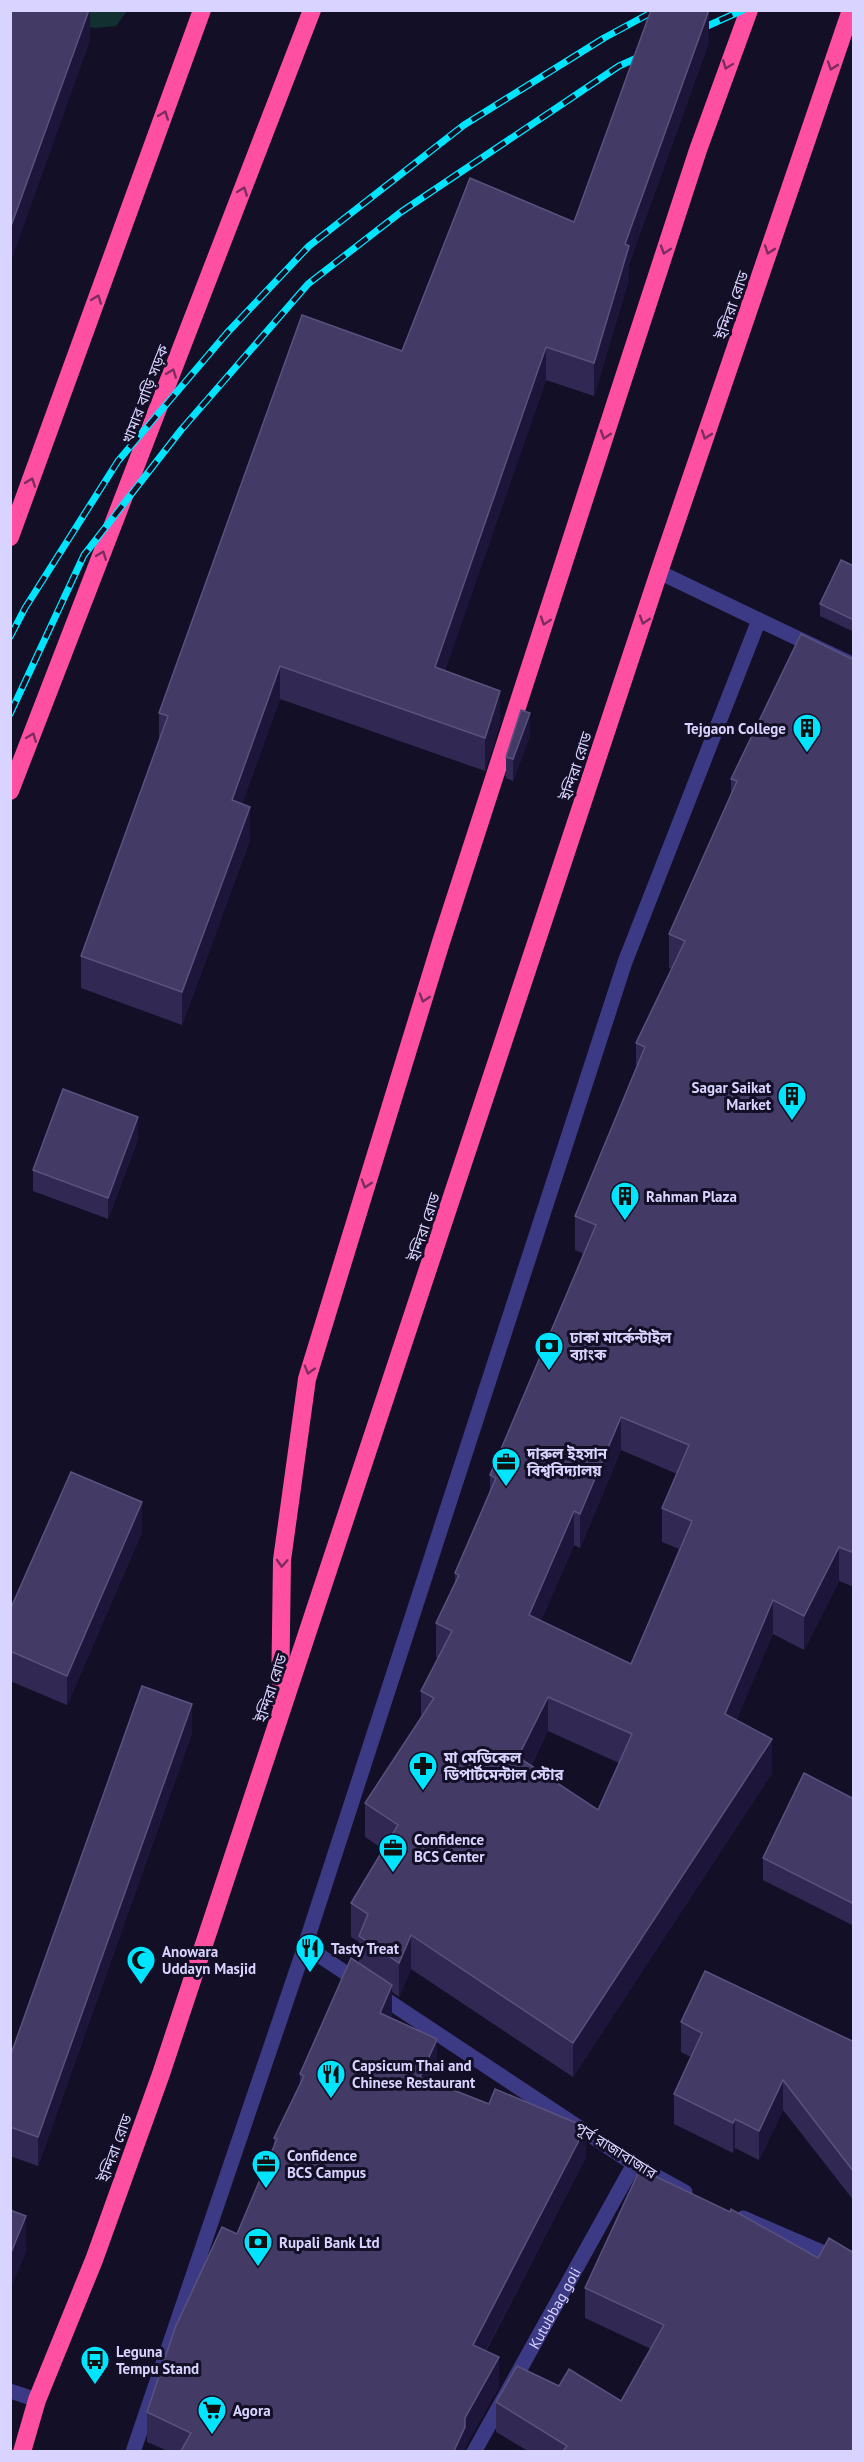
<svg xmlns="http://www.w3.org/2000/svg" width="864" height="2462" viewBox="0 0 864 2462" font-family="'PT Sans','Noto Sans Bengali',sans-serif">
	<rect width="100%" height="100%" fill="#130f26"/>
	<polygon fill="#12302f" points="42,11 127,11 116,26 94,28"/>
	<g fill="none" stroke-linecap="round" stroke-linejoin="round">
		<path stroke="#3d3a85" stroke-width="15" id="s1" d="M474,2452L634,2164"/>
		<g stroke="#3d3a85" stroke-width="15">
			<polyline points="659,572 759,620"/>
			<polyline points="305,1946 634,2164 685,2192"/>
			<polyline points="743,2218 854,2266"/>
			<polyline points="10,2391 37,2400"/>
			<polyline points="133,2452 305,1946 625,962 759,620 854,665"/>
		</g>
		<g stroke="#ff4fa3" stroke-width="18">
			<polyline points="10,537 202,10"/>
			<polyline points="10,791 312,10"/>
			<polyline points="280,1701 282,1560 307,1379 441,942 620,389 698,150 749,10"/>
			<polyline points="22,2452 37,2400 94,2260 161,2074 659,572 851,10"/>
		</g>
		<g stroke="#00e5ff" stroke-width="7">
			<g id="rail">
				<polyline points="694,32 743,10"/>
				<polyline points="10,637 25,608 118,461 227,333 309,246 464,125 604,38 656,10"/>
				<polyline points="10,714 84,555 181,430 308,284 401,212 619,66 648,53"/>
			</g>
		</g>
		<use href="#rail" stroke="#130f26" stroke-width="4.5" stroke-dasharray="14" stroke-linecap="butt"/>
	</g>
	<g fill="#312854" fill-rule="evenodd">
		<polygon points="709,42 629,264 629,279 594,396 546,380 445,670 500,723 485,771 280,699 242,804 250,840 182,1025 81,988 81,956 159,741 159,713 402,351 574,222"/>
		<polygon points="854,566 854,632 820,616 820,604"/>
		<path d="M854,660V1587L839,1581L804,1650L773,1634L736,1720L772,1773L573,2077L411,1969L399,1997L392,1992V2015L390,2018L437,2068L431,2081L586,2157L486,2351L499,2387L465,2447V2451H168L147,2442V2412L237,2234L274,2146V2138L300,2085V2074L359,1964V1942L351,1937V1903L383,1849L365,1837V1803L421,1717V1691L438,1658L436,1657V1623L455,1583V1573L490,1493V1475L584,1254L575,1250V1216L636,1068V1043L672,969L669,968V934L731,794V779ZM621,1450L677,1474L662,1508V1542L679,1549L631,1664L541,1621L574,1545L580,1548ZM548,1731L619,1763L598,1810L531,1766Z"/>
		<polygon points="530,735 513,781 506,778 506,757"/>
		<polygon points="138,1139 108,1219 33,1191 33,1170"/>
		<polygon points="142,1532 67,1705 10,1681 10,1610"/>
		<polygon points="192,1733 38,2166 10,2156 10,2057"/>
		<polygon points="854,1799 854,1926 763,1880 763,1858"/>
		<polygon points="681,2022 852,2041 854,2040 854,2201 783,2110 759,2160 735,2148 733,2153 674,2124 674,2094 691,2057 681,2052"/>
		<polygon points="818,2258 854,2451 528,2451 496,2432 496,2402 559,2386 621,2401 651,2349 585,2318 585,2288"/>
	</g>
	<g fill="#1d163a">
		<polygon points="89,10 90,10 90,41 10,264 10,229"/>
		<polygon points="709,10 709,42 629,264 629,279 594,396 594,363 625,244"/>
		<polygon points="546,347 546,380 435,700 435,667"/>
		<polygon points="280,666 280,699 232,833 232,800"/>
		<polygon points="500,691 500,723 485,771 485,738"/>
		<polygon points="530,713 530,735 513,781 513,759"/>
		<polygon points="250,807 250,840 182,1025 182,992"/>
		<polygon points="138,1117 138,1139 108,1219 108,1198"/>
		<polygon points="621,1417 621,1450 580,1548 580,1514"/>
		<polygon points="142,1502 142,1532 67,1705 67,1676"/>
		<polygon points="574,1511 574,1545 529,1649 529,1615"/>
		<polygon points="839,1547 839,1581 804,1650 804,1616"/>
		<polygon points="773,1600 773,1634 725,1748 725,1714"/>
		<polygon points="548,1697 548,1731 518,1791 518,1757"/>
		<polygon points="192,1704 192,1733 38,2166 38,2137"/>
		<polygon points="772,1739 772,1773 573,2077 573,2043"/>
		<polygon points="411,1935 411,1969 399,1997 399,1963"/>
		<polygon points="392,1985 392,2015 380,2043 380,2013"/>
		<polygon points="437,2039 437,2068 420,2107 420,2077"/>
		<polygon points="783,2080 783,2110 759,2160 759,2131"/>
		<polygon points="735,2119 735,2148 733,2153 733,2123"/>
		<polygon points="586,2127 586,2157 473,2375 473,2345"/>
		<polygon points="26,2216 26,2252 10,2290 10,2255"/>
		<polygon points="499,2357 499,2387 465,2447 465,2451 454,2451 465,2418"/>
	</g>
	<g fill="#433a66" stroke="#5a527e" stroke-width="1.5" fill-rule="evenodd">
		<polygon points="10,10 89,10 10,229"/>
		<polygon points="651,10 709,10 625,244 629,246 594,363 546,347 435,667 500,691 485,738 280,666 232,800 250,807 182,992 81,956 168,716 159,713 302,315 402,351 470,178 574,222"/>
		<polygon points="841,560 854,566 854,620 820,604"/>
		<path d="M801,634L854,660V1553L839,1547L804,1616L773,1600L725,1714L772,1739L573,2043L411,1935L399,1963L359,1936L368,1914L351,1903L398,1825L365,1803L434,1698L421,1691L452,1631L436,1623L459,1575L455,1573L496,1478L490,1475L596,1225L575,1216L645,1047L636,1043L685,941L669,934L737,781L731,779ZM621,1417L689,1445L662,1508L692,1521L631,1664L529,1615L574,1511L580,1514ZM548,1697L632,1734L598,1810L518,1757Z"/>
		<polygon points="521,710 530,713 513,759 506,757"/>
		<polygon points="63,1089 138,1117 108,1198 33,1170"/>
		<polygon points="71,1472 142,1502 67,1676 10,1651 10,1610"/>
		<polygon points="142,1686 192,1704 38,2137 10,2127 10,2057"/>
		<polygon points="804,1773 854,1799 854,1904 763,1858"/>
		<polygon points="351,1958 392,1985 380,2013 437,2039 420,2077 489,2104 495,2089 586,2127 473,2345 499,2357 465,2418 465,2427 454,2451 181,2451 191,2433 147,2412 175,2328 222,2227 237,2234 277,2139 274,2138 304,2076 300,2074"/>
		<polygon points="705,1971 852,2041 854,2040 854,2172 783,2080 759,2131 735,2119 733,2123 674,2094 702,2033 681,2022"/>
		<polygon points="640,2169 730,2212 731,2209 818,2258 829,2238 854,2253 854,2451 563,2451 567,2446 496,2402 517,2366 559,2386 569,2369 621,2401 664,2325 585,2288"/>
		<polygon points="10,2210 26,2216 10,2255"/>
	</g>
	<defs><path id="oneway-chevron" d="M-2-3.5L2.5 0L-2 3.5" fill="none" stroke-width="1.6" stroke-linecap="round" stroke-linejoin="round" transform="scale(1.5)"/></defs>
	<g stroke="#7d2c5e">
		<use href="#oneway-chevron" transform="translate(727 65) rotate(111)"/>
		<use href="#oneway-chevron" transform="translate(832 66) rotate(109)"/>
		<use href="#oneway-chevron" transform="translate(164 115) rotate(-70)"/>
		<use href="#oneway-chevron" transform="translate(243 191) rotate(-69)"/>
		<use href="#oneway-chevron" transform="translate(665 250) rotate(108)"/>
		<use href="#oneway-chevron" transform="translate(769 250) rotate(109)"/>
		<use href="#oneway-chevron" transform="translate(97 299) rotate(-70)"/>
		<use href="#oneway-chevron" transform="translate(172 373) rotate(-69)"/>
		<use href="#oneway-chevron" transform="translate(605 435) rotate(108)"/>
		<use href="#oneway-chevron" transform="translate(706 435) rotate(109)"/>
		<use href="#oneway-chevron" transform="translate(31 482) rotate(-70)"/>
		<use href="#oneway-chevron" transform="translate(102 555) rotate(-69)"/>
		<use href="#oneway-chevron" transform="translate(644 620) rotate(108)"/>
		<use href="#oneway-chevron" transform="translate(545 621) rotate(108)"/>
		<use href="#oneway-chevron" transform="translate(32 737) rotate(-69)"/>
		<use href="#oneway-chevron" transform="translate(424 998) rotate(107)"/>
		<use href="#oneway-chevron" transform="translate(366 1184) rotate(107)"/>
		<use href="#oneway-chevron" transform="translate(309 1370) rotate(106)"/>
		<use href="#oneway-chevron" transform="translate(282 1563) rotate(93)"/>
	</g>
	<defs>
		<g id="building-pin" transform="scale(1.5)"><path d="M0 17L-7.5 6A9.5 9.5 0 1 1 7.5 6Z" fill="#00e5ff" stroke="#130f26"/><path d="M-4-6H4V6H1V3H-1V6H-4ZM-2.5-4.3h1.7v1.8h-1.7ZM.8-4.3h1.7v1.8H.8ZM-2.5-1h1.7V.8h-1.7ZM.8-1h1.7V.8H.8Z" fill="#111"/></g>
		<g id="bank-pin" transform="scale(1.5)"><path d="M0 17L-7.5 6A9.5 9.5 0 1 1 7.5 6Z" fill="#00e5ff" stroke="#130f26"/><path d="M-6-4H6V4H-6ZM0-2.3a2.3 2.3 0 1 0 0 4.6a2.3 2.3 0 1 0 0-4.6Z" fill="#111"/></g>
		<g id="office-pin" transform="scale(1.5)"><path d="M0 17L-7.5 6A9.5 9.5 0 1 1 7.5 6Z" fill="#00e5ff" stroke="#130f26"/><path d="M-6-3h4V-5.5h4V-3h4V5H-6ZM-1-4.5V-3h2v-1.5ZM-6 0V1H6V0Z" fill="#111"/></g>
		<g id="pharmacy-pin" transform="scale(1.5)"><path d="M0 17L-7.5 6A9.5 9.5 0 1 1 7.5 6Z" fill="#00e5ff" stroke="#130f26"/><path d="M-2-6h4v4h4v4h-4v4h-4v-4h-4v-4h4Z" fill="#111"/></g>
		<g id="restaurant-pin" transform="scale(1.5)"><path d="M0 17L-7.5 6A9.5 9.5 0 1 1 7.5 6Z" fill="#00e5ff" stroke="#130f26"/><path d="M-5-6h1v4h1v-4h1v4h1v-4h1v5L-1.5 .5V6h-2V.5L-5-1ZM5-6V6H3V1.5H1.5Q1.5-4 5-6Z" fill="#111"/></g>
		<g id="mosque-pin" transform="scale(1.5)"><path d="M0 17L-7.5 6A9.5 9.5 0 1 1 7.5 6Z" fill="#00e5ff" stroke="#130f26"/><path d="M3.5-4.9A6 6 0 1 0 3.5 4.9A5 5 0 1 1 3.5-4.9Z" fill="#111"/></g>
		<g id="bus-pin" transform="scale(1.5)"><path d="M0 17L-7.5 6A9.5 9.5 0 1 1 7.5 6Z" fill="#00e5ff" stroke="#130f26"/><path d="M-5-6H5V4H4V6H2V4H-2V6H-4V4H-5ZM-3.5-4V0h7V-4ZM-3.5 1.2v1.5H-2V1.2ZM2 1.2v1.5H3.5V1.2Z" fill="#111"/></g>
		<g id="supermarket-pin" transform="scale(1.5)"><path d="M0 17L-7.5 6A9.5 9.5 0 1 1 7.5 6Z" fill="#00e5ff" stroke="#130f26"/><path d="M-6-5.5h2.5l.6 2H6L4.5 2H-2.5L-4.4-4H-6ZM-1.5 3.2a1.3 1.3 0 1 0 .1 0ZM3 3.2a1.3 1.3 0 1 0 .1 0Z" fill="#111"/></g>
	</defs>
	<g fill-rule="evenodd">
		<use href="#building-pin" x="807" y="728"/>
		<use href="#building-pin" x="792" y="1096"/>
		<use href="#building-pin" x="625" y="1196"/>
		<use href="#bank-pin" x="549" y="1346"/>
		<use href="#office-pin" x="506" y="1462"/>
		<use href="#pharmacy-pin" x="423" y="1766"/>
		<use href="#office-pin" x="393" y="1848"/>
		<use href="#restaurant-pin" x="310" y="1948"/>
		<use href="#mosque-pin" x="141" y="1960"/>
		<use href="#restaurant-pin" x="331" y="2074"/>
		<use href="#office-pin" x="266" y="2164"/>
		<use href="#bank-pin" x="258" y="2242"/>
		<use href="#bus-pin" x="95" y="2360"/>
		<use href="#supermarket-pin" x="212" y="2410"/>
	</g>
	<g text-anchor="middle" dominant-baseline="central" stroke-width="6" stroke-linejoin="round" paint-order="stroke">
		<g font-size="15" fill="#d9d4ff" stroke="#130f26">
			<text transform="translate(732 305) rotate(-71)">ইন্দিরা রোড</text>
			<text transform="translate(145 394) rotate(-69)">খামার বাড়ি সড়ক</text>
			<text transform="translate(576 766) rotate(-72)">ইন্দিরা রোড</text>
			<text transform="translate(424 1227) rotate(-72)">ইন্দিরা রোড</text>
			<text transform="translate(271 1688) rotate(-72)">ইন্দিরা রোড</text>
			<text transform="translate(115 2148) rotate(-70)">ইন্দিরা রোড</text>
			<text transform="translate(616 2150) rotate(32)">পূর্ব রাজাবাজার</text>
			<text stroke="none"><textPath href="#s1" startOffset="165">Kutubbag goli</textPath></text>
		</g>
		<g font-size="15" font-weight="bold" fill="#d9d4ff" stroke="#130f26" text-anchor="start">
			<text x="786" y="728" text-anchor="end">Tejgaon College</text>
			<text x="771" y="1087" text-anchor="end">Sagar Saikat<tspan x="771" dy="17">Market</tspan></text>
			<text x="646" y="1196">Rahman Plaza</text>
			<text x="570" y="1337">ঢাকা মার্কেন্টাইল<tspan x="570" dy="17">ব্যাংক</tspan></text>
			<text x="527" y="1453">দারুল ইহসান<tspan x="527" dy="17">বিশ্ববিদ্যালয়</tspan></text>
			<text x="444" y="1757">মা মেডিকেল<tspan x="444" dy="17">ডিপার্টমেন্টাল স্টোর</tspan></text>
			<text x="414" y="1839">Confidence<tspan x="414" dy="17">BCS Center</tspan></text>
			<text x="331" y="1948">Tasty Treat</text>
			<text x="162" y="1951">Anowara<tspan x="162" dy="17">Uddayn Masjid</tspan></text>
			<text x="352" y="2065">Capsicum Thai and<tspan x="352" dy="17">Chinese Restaurant</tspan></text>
			<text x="287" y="2155">Confidence<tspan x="287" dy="17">BCS Campus</tspan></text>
			<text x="279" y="2242">Rupali Bank Ltd</text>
			<text x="116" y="2351">Leguna<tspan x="116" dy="17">Tempu Stand</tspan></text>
			<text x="233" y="2410">Agora</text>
		</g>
	</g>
	<rect width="864" height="2462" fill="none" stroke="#d9d4ff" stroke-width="24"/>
</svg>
